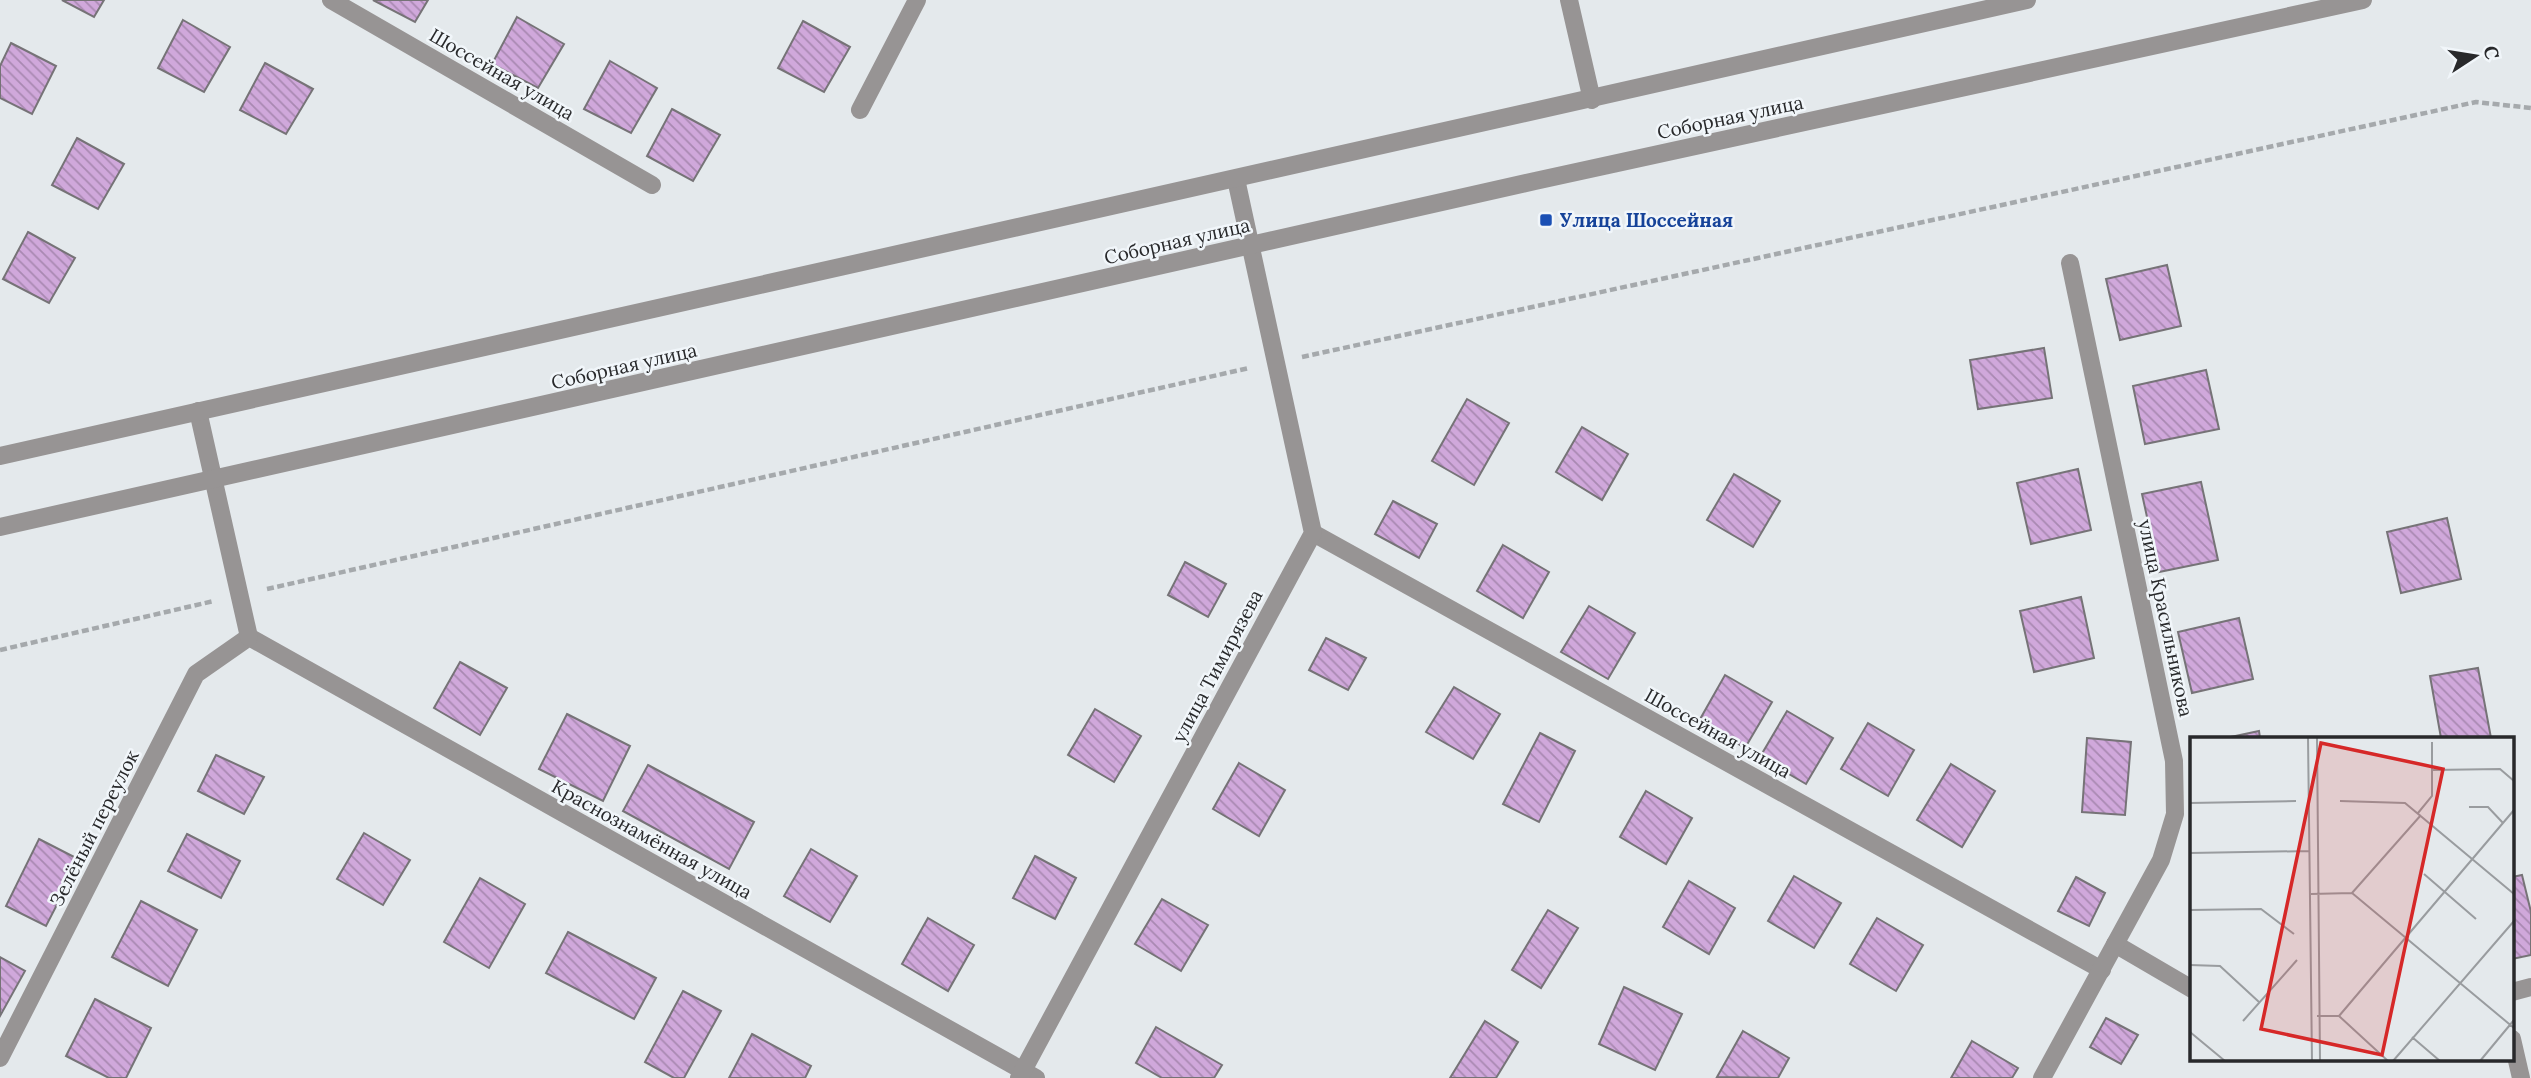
<svg xmlns="http://www.w3.org/2000/svg" width="2531" height="1078" viewBox="0 0 2531 1078" font-family="Lora,serif">
	<defs>
		<pattern id="building-back-hatch" width="6" height="6" patternUnits="userSpaceOnUse" patternTransform="scale(1.75)"><rect width="6" height="6" fill="#d0a8db"/><path d="M-1 5l2 2M0 0l6 6M5-1l2 2" fill="none" stroke="#a989b2"/></pattern>
	</defs>
	<rect width="100%" height="100%" fill="#e4e9ec"/>
	<g fill="url(#building-back-hatch)" stroke="#767377" stroke-width="2">
		<polygon points="62,0 104,0 94,17"/>
		<polygon points="373,0 428,0 415,22"/>
		<polygon points="517,17 564,44 538,88 492,64"/>
		<polygon points="183,20 230,47 204,92 158,68"/>
		<polygon points="803,21 850,47 824,92 778,68"/>
		<polygon points="11,43 56,66 32,114 0,98 0,66"/>
		<polygon points="610,61 657,88 631,133 584,109"/>
		<polygon points="265,63 313,89 286,134 240,110"/>
		<polygon points="672,109 720,135 693,181 647,156"/>
		<polygon points="77,138 124,164 98,209 52,185"/>
		<polygon points="28,232 75,258 49,303 3,279"/>
		<polygon points="2167,265 2181,326 2120,340 2106,279"/>
		<polygon points="2044,348 2052,398 1978,409 1970,360"/>
		<polygon points="2206,370 2219,429 2145,444 2133,386"/>
		<polygon points="1467,399 1509,423 1474,485 1432,461"/>
		<polygon points="1582,427 1628,454 1602,500 1556,472"/>
		<polygon points="2078,469 2091,530 2031,544 2017,483"/>
		<polygon points="1734,474 1780,501 1753,547 1707,520"/>
		<polygon points="2201,482 2218,560 2159,572 2142,494"/>
		<polygon points="1393,501 1437,524 1419,558 1375,534"/>
		<polygon points="2447,518 2461,579 2401,593 2387,532"/>
		<polygon points="1503,545 1549,572 1523,618 1477,591"/>
		<polygon points="1185,562 1226,584 1208,617 1168,595"/>
		<polygon points="2081,597 2094,658 2034,672 2020,611"/>
		<polygon points="1589,606 1635,633 1608,679 1561,652"/>
		<polygon points="2239,618 2253,679 2192,693 2178,632"/>
		<polygon points="1326,638 1366,658 1348,690 1309,670"/>
		<polygon points="460,662 507,688 480,735 434,708"/>
		<polygon points="2478,668 2491,738 2441,738 2430,676"/>
		<polygon points="1725,675 1772,702 1745,748 1699,721"/>
		<polygon points="1454,687 1500,714 1473,759 1426,732"/>
		<polygon points="1095,709 1141,736 1114,782 1068,755"/>
		<polygon points="1787,711 1833,738 1806,784 1760,757"/>
		<polygon points="567,714 630,746 603,801 539,769"/>
		<polygon points="1868,723 1914,750 1888,796 1841,769"/>
		<polygon points="2259,731 2260,738 2226,738"/>
		<polygon points="1540,733 1575,751 1539,822 1503,804"/>
		<polygon points="2087,738 2131,742 2125,815 2082,812"/>
		<polygon points="216,755 264,777 244,814 198,791"/>
		<polygon points="1239,763 1285,790 1259,836 1213,809"/>
		<polygon points="1951,764 1995,791 1962,847 1917,820"/>
		<polygon points="648,765 754,822 729,869 623,811"/>
		<polygon points="1646,791 1692,818 1666,864 1620,837"/>
		<polygon points="364,833 410,860 383,905 337,879"/>
		<polygon points="187,834 240,861 221,898 168,871"/>
		<polygon points="39,839 80,860 46,926 6,906"/>
		<polygon points="811,849 857,876 830,922 784,896"/>
		<polygon points="1035,856 1076,878 1055,919 1013,898"/>
		<polygon points="2522,875 2531,912 2531,955 2512,959 2512,877"/>
		<polygon points="1794,876 1841,903 1814,948 1768,921"/>
		<polygon points="2076,877 2105,893 2089,926 2058,911"/>
		<polygon points="480,878 525,904 489,968 444,942"/>
		<polygon points="1689,881 1735,908 1709,954 1663,927"/>
		<polygon points="1162,899 1208,925 1181,971 1135,944"/>
		<polygon points="141,901 197,930 168,986 112,957"/>
		<polygon points="1548,910 1578,928 1541,988 1512,970"/>
		<polygon points="928,918 974,945 948,991 902,964"/>
		<polygon points="1877,918 1923,945 1896,991 1850,964"/>
		<polygon points="568,932 656,978 634,1019 546,973"/>
		<polygon points="0,957 25,971 0,1016"/>
		<polygon points="1624,987 1682,1014 1655,1070 1599,1044"/>
		<polygon points="683,991 721,1011 684,1078 674,1078 645,1062"/>
		<polygon points="95,999 151,1028 126,1078 109,1078 66,1056"/>
		<polygon points="2106,1018 2138,1035 2121,1064 2090,1047"/>
		<polygon points="1485,1021 1518,1042 1496,1078 1450,1078"/>
		<polygon points="1156,1027 1222,1065 1214,1078 1162,1078 1136,1063"/>
		<polygon points="1743,1031 1789,1058 1778,1078 1717,1077"/>
		<polygon points="752,1034 811,1066 805,1078 729,1078"/>
		<polygon points="1972,1041 2018,1068 2012,1078 1951,1078"/>
	</g>
	<g fill="none" stroke-linecap="round" stroke-linejoin="round">
		<g stroke="#a5a9ac" stroke-width="4.5" stroke-dasharray="7 3.5" stroke-linecap="butt">
			<polyline points="1302,357 2476,102 2531,108"/>
			<polyline points="267,589 1249,368"/>
			<polyline points="0,650 214,601"/>
		</g>
		<g stroke="#979494" stroke-width="18">
			<polyline points="331,0 652,185"/>
			<polyline points="860,110 917,0"/>
			<polyline points="1313,533 2102,970"/>
			<polyline points="2115,944 2192,989"/>
			<polyline points="2512,992 2531,987"/>
			<polyline points="2512,1039 2521,1078"/>
			<polyline points="0,1058 196,674 249,637 1036,1078"/>
			<polyline points="2042,1078 2161,860 2175,814 2174,761 2070,263"/>
		</g>
		<g stroke="#979494" stroke-width="18">
			<polyline points="1569,0 1592,100"/>
			<polyline points="198,411 249,637"/>
			<polyline points="1019,1078 1313,533 1236,179"/>
		</g>
		<g stroke="#979494" stroke-width="18">
			<polyline points="0,456 2027,0"/>
			<polyline points="0,527 1535,181 2363,0"/>
		</g>
	</g>
	<rect fill="#1a4fb4" stroke="#f1f6fa" stroke-width="2.5" x="1539" y="213" width="14" height="14" rx="3.5"/>
	<g text-anchor="middle" dominant-baseline="central" stroke-width="5" stroke-linejoin="round" paint-order="stroke">
		<g font-size="19" fill="#28292b" stroke="#f1f6fa">
			<text transform="translate(502 74) rotate(30)">Шоссейная улица</text>
			<text transform="translate(1730 117) rotate(-12)">Соборная улица</text>
			<text transform="translate(1177 241) rotate(-13)">Соборная улица</text>
			<text transform="translate(624 366) rotate(-13)">Соборная улица</text>
			<text transform="translate(2166 618) rotate(78)">улица Красильникова</text>
			<text transform="translate(1217 666) rotate(-62)">улица Тимирязева</text>
			<text transform="translate(1718 733) rotate(29)">Шоссейная улица</text>
			<text transform="translate(94 828) rotate(-63)">Зелёный переулок</text>
			<text transform="translate(652 839) rotate(29)">Краснознамённая улица</text>
		</g>
		<g font-size="19" font-weight="bold" fill="#164399" stroke="#f1f6fa" text-anchor="start">
			<text x="1560" y="220">Улица Шоссейная</text>
		</g>
	</g>
	<g transform="translate(2190 737)">
		<rect width="324" height="324" fill="#e4e9ec"/>
		<path fill="none" stroke="#999c9f" stroke-width="2" d="M118,0L122,324M127,0L130,324M243,33L310,32L324,44M150,64L215,66L324,157M0,66L106,64M279,70H298L313,86M228,76L242,59V5M0,116L120,114M234,137L286,182M162,156L231,78M121,157L162,156L324,291M0,173L71,172L104,197M0,228L30,229L69,265M127,279H149M149,279L324,73M149,279L198,324M53,284L107,223M0,295L35,324M222,300L250,324M203,324L324,184M290,324L324,283"/>
		<path fill="#d62828" fill-opacity="0.15" stroke="#d62828" stroke-width="3.5" d="M131,6L253,32L192,318L71,292Z"/>
		<rect width="324" height="324" fill="none" stroke="#28292b" stroke-width="3.5"/>
	</g>
	<g transform="translate(2475 56) rotate(78)" stroke="#f1f6fa" stroke-width="5" paint-order="stroke">
	<path d="M0-5L12 26L0 18L-12 26Z" fill="#28292b"/>
	<text y="-10" font-size="19" font-weight="bold" text-anchor="middle" fill="#28292b">С</text>
	</g>
</svg>
